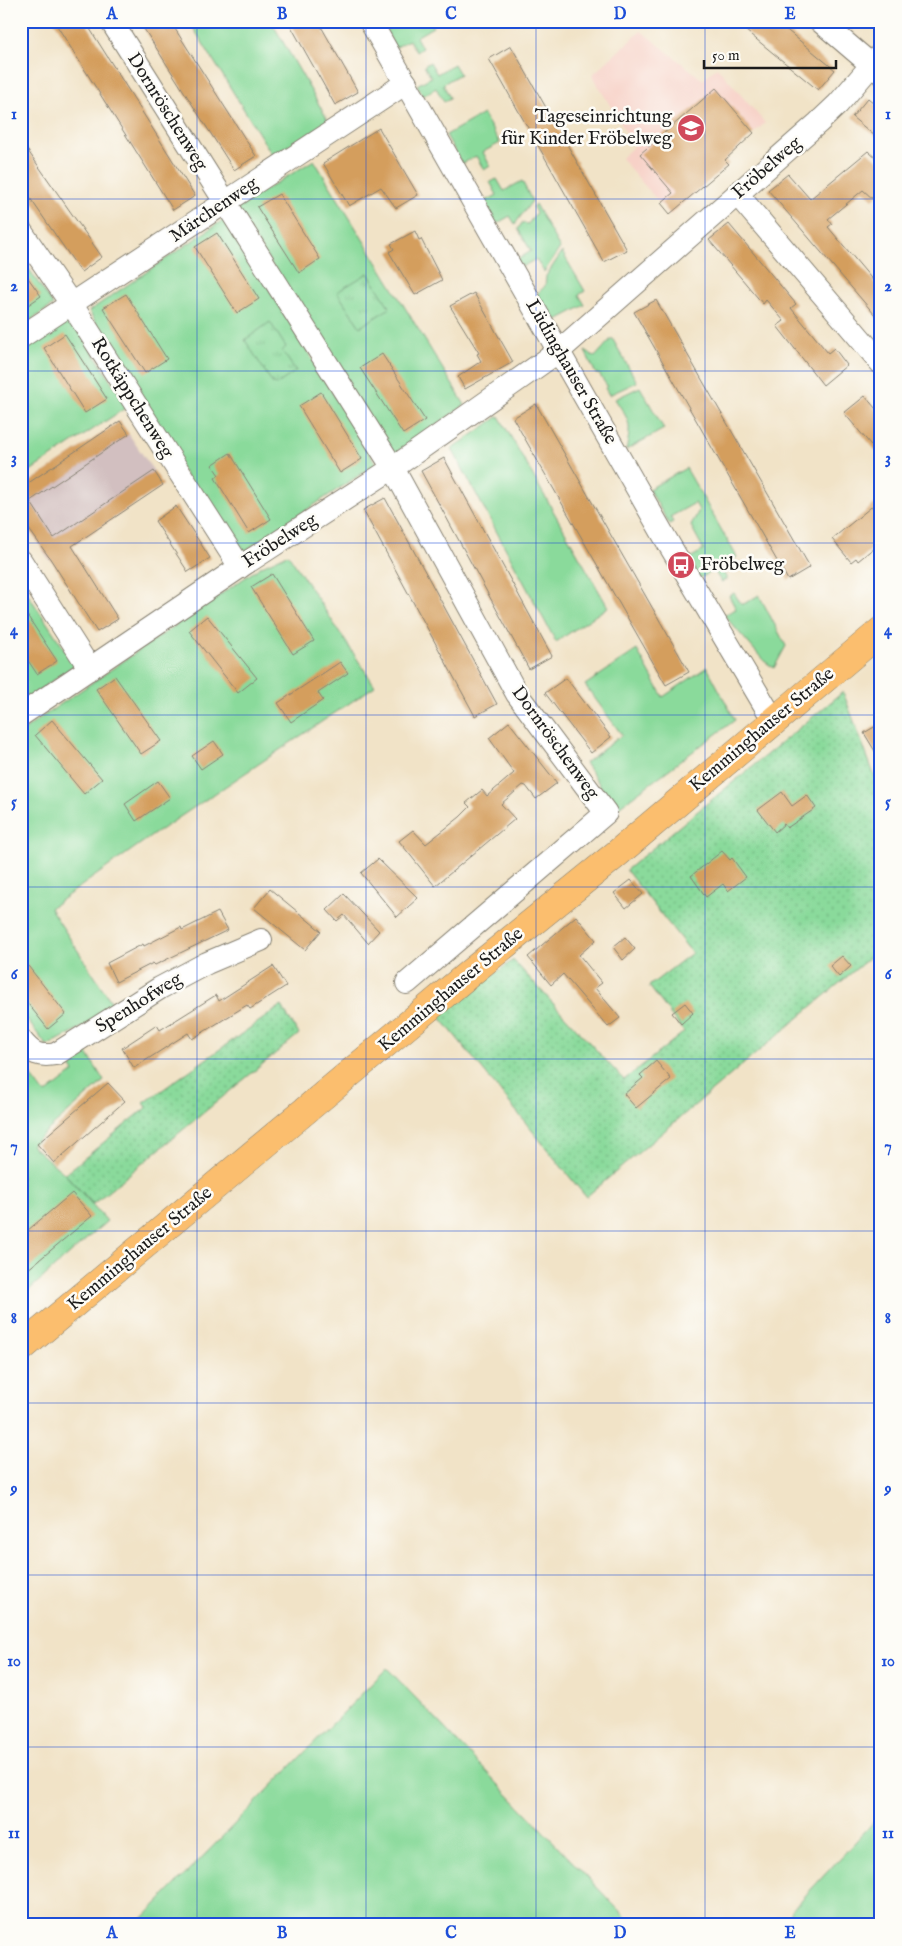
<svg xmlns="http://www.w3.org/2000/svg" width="902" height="1946" viewBox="0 0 902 1946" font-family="'IM FELL English',serif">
	<defs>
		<pattern id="park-tufts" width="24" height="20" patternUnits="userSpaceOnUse" patternTransform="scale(1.25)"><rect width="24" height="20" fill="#8ada9b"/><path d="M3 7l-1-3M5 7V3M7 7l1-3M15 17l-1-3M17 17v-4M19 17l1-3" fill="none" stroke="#76ba85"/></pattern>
		<pattern id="garden-dots" width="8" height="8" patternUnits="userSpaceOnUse" patternTransform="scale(1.25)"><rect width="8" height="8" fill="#8ada9b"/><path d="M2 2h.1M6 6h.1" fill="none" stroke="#76ba85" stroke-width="1.8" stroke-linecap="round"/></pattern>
	</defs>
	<rect width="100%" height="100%" fill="#fdfcf7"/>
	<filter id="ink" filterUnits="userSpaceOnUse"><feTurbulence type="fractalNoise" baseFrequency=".02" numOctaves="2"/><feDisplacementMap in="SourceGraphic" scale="10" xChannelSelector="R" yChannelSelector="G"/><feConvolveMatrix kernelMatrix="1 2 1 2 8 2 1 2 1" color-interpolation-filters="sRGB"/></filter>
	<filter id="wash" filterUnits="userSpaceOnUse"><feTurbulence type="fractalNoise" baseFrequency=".0096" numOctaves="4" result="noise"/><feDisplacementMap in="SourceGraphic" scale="20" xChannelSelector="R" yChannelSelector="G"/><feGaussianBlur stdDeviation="1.12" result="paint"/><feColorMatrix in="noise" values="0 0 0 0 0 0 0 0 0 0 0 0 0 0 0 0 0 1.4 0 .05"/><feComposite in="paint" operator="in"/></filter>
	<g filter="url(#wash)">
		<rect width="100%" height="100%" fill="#f1e3c7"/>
		<polygon fill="#f7d1c7" points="641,31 703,80 717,67 765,123 716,167 720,171 670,215 621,158 634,146 592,75"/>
		<polygon fill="#d2bfc0" points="120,421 163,485 50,561 21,518 21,488"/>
		<g fill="#8ada9b" stroke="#537b5c">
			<polygon points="189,21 271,21 329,122 274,158"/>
			<polygon points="381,21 430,21 433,27 416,37 422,48 416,52 409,40 395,48"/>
			<polygon points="430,62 437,74 454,64 460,74 443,84 450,98 444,102 436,88 423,96 417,85 431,77 424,66"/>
			<polygon points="483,114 500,143 483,152 490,166 484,170 476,156 462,164 446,135"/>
			<polygon points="314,160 465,405 391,456 236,208"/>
			<polygon points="497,179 504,191 522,181 532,201 515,224 510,216 496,224 484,202 497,195 490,182"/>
			<polygon points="535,204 560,248 544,272 536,259 522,267 517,260 531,251 518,229 522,223 528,224 536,213 533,207"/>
			<polygon points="226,218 376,464 234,558 89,311"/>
			<polygon points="562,252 585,291 579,295 585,305 553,322 537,294 545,286 546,276"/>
			<polygon points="21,257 53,305 21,327"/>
			<polygon points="72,318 127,407 21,477 21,352"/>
			<polygon points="612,338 637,382 609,395 605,388 607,386 599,374 596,374 585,351 595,357"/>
			<path d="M640,387L664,429L626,450C632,423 630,422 615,399Z"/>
			<polygon points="499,416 608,607 556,642 452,449"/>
			<polygon points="686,468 737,557 720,567 727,579 721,582 714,570 699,579 688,559 704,550 691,526 699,510 695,503 670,517 673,522 669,524 649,489"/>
			<polygon points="288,554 375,686 153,835 50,908 116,1009 47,1046 21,1012 21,733 39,719 262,566"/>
			<polygon points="21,584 75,665 21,703"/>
			<polygon points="734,593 742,605 759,595 786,646 774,668 764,661 724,615 736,609 729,596"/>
			<polygon points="637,650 663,697 707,667 735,720 616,809 585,763 622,735 585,685"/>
			<polygon points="84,1048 104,1081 31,1145 65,1174 107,1221 21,1297 21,1075 27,1070 45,1094 74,1072 67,1061"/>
			<polygon points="387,1668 633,1925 136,1925"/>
			<polygon points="881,1814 881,1925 778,1925"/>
		</g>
		<g fill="url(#park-tufts)" stroke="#537b5c">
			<polygon points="368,273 390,308 360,327 337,292"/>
			<polygon points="270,322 286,347 282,351 296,371 276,385 273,384 245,340"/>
		</g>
		<g fill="url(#garden-dots)" stroke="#537b5c">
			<polygon points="843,692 881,793 881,948 586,1197 439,1016 513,960 624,1080 684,1032 649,986 692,953 626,870"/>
			<polygon points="281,1006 299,1034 93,1204 65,1174 147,1107 144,1103"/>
		</g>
		<g id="blocks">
			<g fill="#d49e5d">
				<polygon points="54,21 85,21 195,196 173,210"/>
				<polygon points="139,21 170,21 256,156 234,170"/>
				<polygon points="288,21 318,21 358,92 335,105"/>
				<polygon points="734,21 776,21 835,70 818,90"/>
				<polygon points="511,46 627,250 604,262 489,59"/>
				<polygon points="716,88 754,133 725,160 729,164 670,214 661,203 673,193 640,154"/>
				<polygon points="868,98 881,109 881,141 852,117"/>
				<polygon points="379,128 418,195 396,208 381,187 349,206 323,163"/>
				<polygon points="21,141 102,257 81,272 21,185"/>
				<polygon points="868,151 881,163 881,192 873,199 863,190 828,219 832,224 828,227 881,290 881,322 768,190 788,174 810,199"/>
				<polygon points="279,194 320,259 299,273 257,207"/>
				<polygon points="729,224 796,304 791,308 828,353 834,348 847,365 823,385 777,326 784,321 766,300 763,304 709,240"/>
				<polygon points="415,231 419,240 421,239 442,280 415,295 389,252 394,249 391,244"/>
				<polygon points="217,233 259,299 237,313 195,247"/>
				<polygon points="21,268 41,296 21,310"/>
				<polygon points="474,293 513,362 465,389 458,377 481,361 477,354 479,353 450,306"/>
				<polygon points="126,294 167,359 145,373 103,308"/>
				<polygon points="656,300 810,567 788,580 634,312"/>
				<polygon points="65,334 107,399 85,413 44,348"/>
				<polygon points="382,354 425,420 403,434 360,368"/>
				<polygon points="321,392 362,459 340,473 299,406"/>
				<polygon points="865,396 881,415 881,457 844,413"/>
				<polygon points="536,404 689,672 666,685 513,418"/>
				<polygon points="120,421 129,434 30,501 54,538 154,471 163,485 72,546 118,619 97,632 51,560 21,518 21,488"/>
				<polygon points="230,453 271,519 249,533 215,478 219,475 212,465"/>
				<polygon points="444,458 552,656 529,669 421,471"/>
				<polygon points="385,498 497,704 475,716 363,510"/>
				<polygon points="881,499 881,542 858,561 856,558 851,562 832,539"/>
				<polygon points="176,506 210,558 188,572 155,521"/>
				<polygon points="272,574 314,641 293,654 251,587"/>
				<polygon points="21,606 57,661 37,674 21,650"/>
				<polygon points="207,616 257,678 238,693 189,631"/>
				<polygon points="340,662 348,673 318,693 323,700 291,722 278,703"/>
				<polygon points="115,676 161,741 141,754 96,689"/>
				<polygon points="566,678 611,737 591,753 545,693"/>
				<polygon points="52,720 102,779 84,794 35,735"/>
				<polygon points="509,722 557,783 536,799 526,786 523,785 501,804 515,819 435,886 399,841 413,830 426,844 460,817 470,807 466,803 482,790 487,796 514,773 489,738"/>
				<polygon points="881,723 881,761 864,733"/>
				<polygon points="214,741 223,754 201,769 192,756"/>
				<polygon points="158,781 170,798 136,821 125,804"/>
				<polygon points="782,792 792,806 807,795 816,808 787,828 784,824 775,832 758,810"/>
				<polygon points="722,851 730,860 732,858 746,877 728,891 723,884 706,897 691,876"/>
				<polygon points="378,859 418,898 397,917 361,873"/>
				<polygon points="631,880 643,894 626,908 614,893"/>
				<polygon points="270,889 321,931 305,950 254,908"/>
				<polygon points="344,894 379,931 368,943 344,915 337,921 327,910"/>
				<polygon points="218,912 228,930 155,965 153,963 116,982 107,963 143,944 144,946 181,927 182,930"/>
				<polygon points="576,916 596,940 579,955 602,983 595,988 620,1018 608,1027 563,974 551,985 528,957"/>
				<polygon points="625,937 635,949 623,960 613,947"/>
				<polygon points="842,956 851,966 839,977 830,966"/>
				<polygon points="21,957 66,1014 48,1029 21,995"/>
				<polygon points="273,966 286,986 250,1009 247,1005 192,1039 188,1033 134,1068 122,1048 157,1025 160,1030 216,995 219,1001"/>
				<polygon points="685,1003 693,1013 681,1024 672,1013"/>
				<polygon points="656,1061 671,1079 636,1108 624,1094 643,1078 640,1075"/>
				<polygon points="108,1083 125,1101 54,1163 37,1144"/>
				<polygon points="72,1193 92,1216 21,1275 21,1236"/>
			</g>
		</g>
	</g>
	<g filter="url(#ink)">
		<use href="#blocks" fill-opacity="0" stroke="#868072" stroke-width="1"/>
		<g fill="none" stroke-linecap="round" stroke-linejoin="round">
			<g stroke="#868072" stroke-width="24">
				<g id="minor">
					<polyline points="111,21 393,468 517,694 606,813 407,983"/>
					<polyline points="370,21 667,541 774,721"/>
					<polyline points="820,21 881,73"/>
					<polyline points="737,194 881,363"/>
					<polyline points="21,231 72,305 240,567"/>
					<polyline points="21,337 406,83"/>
					<polyline points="21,561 90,669"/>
					<polyline points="21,715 240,567 393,468 559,351 818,123 838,104 881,54"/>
					<path d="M21,1040C32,1054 39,1057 56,1054L160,988L207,963L261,940"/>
				</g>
			</g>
			<g stroke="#868072" stroke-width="29">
				<polyline id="major" points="21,1348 470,973 613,857 881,631"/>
			</g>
			<use href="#minor" stroke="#fff" stroke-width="22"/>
			<use href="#major" stroke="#fbbe6e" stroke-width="28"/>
		</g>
	</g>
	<path fill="none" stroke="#1d4ed8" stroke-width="1" stroke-opacity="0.55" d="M197,21V1925M366,21V1925M536,21V1925M705,21V1925M21,199H881M21,371H881M21,543H881M21,715H881M21,887H881M21,1059H881M21,1231H881M21,1403H881M21,1575H881M21,1747H881"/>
	<defs>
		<g id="school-disc" transform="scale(1.4375)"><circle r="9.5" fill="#d1495b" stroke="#fdfcf7"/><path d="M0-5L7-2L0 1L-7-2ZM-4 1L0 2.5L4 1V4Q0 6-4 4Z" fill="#fff"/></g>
		<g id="bus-disc" transform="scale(1.4375)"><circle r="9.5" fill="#d1495b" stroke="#fdfcf7"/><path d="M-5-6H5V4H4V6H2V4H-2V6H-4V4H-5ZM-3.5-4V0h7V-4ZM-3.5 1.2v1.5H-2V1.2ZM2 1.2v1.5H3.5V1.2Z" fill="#fff"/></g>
	</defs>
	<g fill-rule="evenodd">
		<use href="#school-disc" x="691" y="128"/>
		<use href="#bus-disc" x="681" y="565"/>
	</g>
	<g text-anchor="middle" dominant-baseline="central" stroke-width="5" stroke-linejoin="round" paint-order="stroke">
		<g font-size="19" fill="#1c1c1c" stroke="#fdfcf7">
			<text transform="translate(167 112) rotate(58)">Dornröschenweg</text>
			<text transform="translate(767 168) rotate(-41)">Fröbelweg</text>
			<text transform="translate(214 210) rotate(-34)">Märchenweg</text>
			<text transform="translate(571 372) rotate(60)">Lüdinghauser Straße</text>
			<text transform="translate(132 398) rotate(58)">Rotkäppchenweg</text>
			<text transform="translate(280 541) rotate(-33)">Fröbelweg</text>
			<text transform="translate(762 730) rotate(-40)">Kemminghauser Straße</text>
			<text transform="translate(555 743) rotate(54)">Dornröschenweg</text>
			<text transform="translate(451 990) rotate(-40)">Kemminghauser Straße</text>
			<text transform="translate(139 1003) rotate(-32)">Spenhofweg</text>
			<text transform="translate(140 1249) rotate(-40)">Kemminghauser Straße</text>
		</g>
		<g font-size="19" fill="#1c1c1c" stroke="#fdfcf7" text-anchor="end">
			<text x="672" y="117">Tageseinrichtung<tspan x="672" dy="22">für Kinder Fröbelweg</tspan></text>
			<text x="700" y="565" text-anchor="start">Fröbelweg</text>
		</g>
	</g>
	<rect width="902" height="1946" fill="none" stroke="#fdfcf7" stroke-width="55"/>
	<path d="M704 60v8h132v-8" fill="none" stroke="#1c1c1c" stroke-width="2.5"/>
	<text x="712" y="60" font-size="15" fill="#1c1c1c" stroke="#fdfcf7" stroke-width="4" paint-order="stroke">50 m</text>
	<rect x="28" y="28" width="846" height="1890" fill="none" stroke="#1d4ed8" stroke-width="2"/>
	<g font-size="16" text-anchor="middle" font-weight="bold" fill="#1d4ed8">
		<text x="112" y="19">A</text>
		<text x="282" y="19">B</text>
		<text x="451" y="19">C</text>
		<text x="620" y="19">D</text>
		<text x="790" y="19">E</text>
		<text x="14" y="119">1</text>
		<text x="888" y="119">1</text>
		<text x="14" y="291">2</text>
		<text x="888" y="291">2</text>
		<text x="14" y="463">3</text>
		<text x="888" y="463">3</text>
		<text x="14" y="635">4</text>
		<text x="888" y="635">4</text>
		<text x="14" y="807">5</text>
		<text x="888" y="807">5</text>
		<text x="14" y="979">6</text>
		<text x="888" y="979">6</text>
		<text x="14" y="1151">7</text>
		<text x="888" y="1151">7</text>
		<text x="14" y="1323">8</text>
		<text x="888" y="1323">8</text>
		<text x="14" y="1494">9</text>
		<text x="888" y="1494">9</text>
		<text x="14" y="1666">10</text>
		<text x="888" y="1666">10</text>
		<text x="14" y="1838">11</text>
		<text x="888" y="1838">11</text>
		<text x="112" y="1938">A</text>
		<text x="282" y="1938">B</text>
		<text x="451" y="1938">C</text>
		<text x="620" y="1938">D</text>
		<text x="790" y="1938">E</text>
	</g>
</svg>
